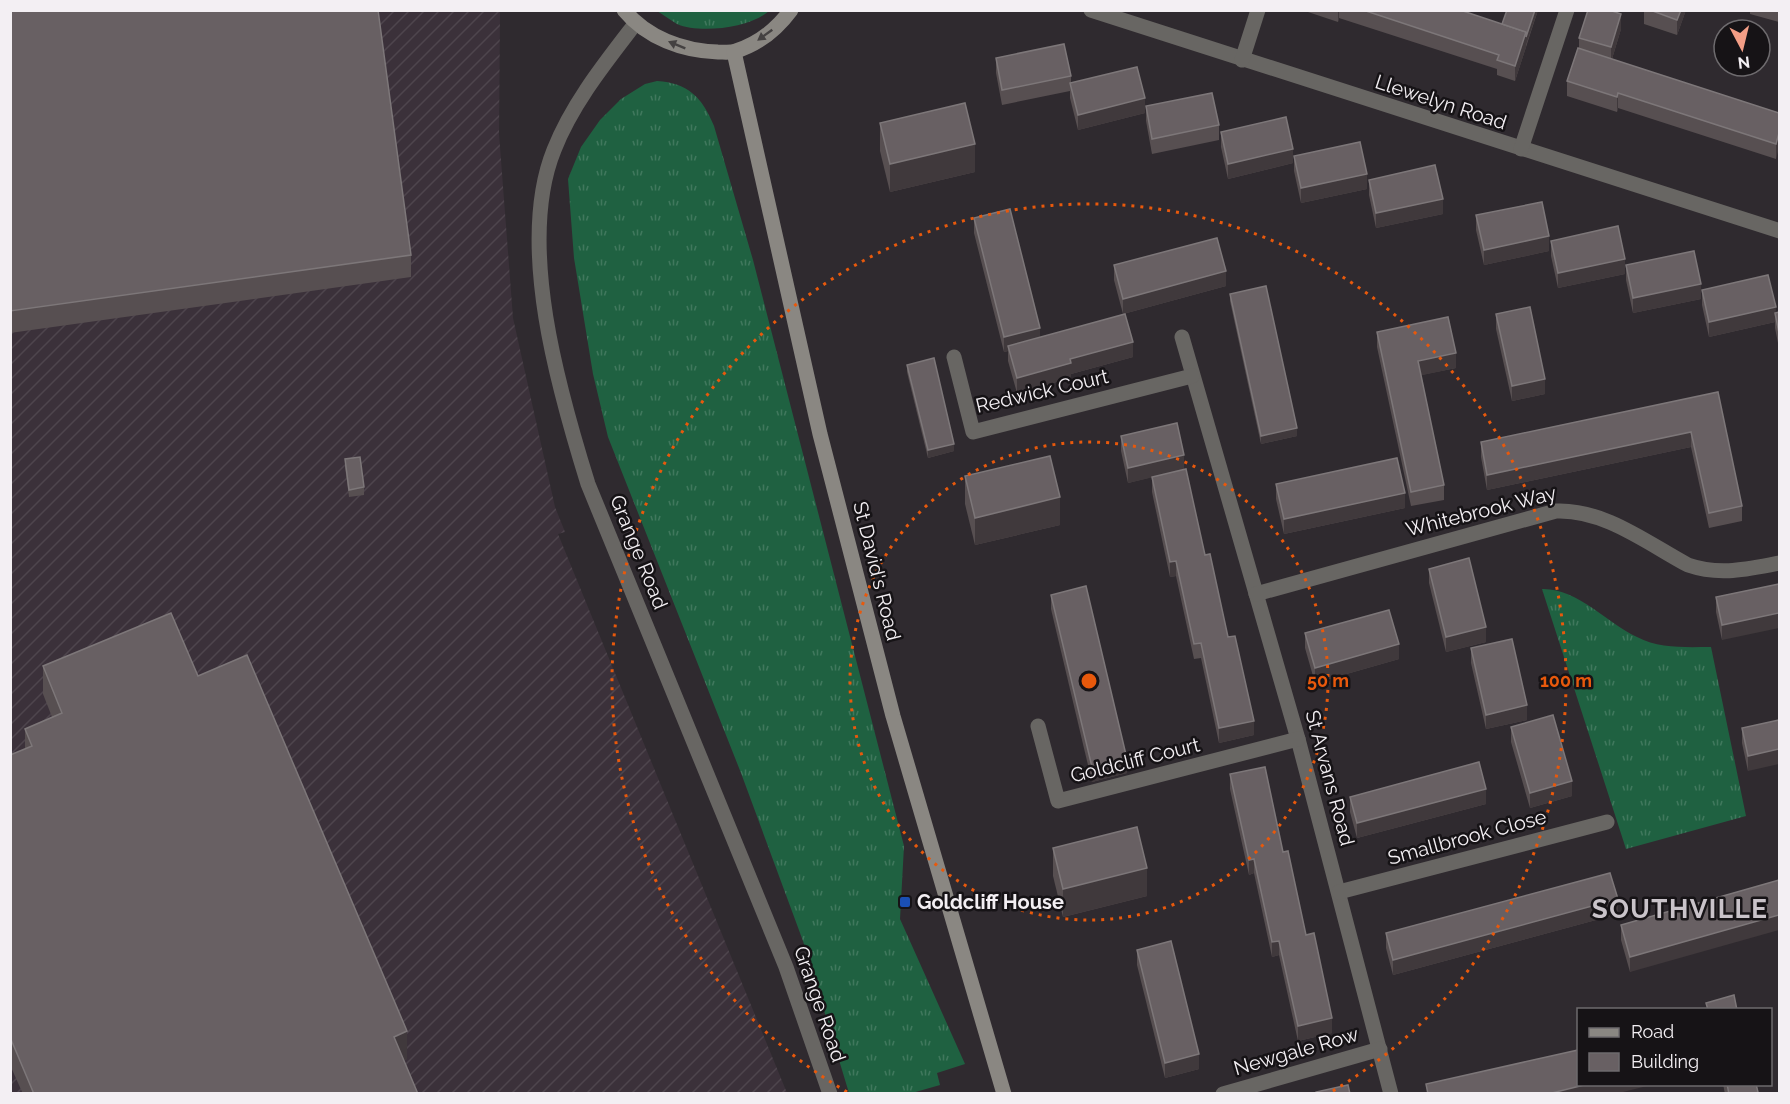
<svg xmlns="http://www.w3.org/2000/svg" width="1790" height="1104" viewBox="0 0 1790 1104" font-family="Raleway,sans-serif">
	<defs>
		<pattern id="industrial-furrows" width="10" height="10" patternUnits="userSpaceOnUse" patternTransform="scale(1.5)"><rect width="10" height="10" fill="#3b313a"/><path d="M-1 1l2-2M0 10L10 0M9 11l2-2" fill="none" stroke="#4e454d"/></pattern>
		<pattern id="grass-tufts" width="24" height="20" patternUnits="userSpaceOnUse" patternTransform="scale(1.5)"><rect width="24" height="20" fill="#1f6141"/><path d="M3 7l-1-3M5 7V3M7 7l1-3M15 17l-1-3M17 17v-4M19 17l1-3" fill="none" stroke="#40785d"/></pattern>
	</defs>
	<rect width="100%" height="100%" fill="#2f2a2f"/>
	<polygon fill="url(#industrial-furrows)" points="10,11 500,11 499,134 513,318 555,507 565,532 558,534 787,1093 11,1093"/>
	<g fill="url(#grass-tufts)">
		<path d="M657,11H769C750,28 700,34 677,24C670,20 664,15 657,11Z"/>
		<path d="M657,81C688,83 702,97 714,126L753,260L904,846L900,919L965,1064L937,1073L940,1085L912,1093H849L803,941L741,773L608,437L593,374L574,258L568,179L581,147L600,120L621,99L645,84Z"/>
		<path d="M1542,589C1577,588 1607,623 1637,637C1660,649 1686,647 1711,647L1746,816L1626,849Z"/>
	</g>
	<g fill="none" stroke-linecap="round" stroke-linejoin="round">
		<g stroke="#686663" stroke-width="15">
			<polyline points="1091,10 1780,231"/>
			<path d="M635,24C605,63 572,104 554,150C516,244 559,391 588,484L786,967L830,1094"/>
			<polyline points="1242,60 1258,10"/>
			<polyline points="1521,149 1567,10"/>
			<polyline points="1182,337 1298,739 1391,1094"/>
			<polyline points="954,357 973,432 1192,376"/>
			<path d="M1256,594L1556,511C1604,509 1647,543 1688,565C1720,576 1747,569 1780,563"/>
			<polyline points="1038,726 1058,801 1298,739"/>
			<polyline points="1339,892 1607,822"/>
			<polyline points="1223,1094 1380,1049"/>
		</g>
		<g stroke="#8a8782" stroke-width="15">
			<path d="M624,10C647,38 683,51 718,52C724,52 731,53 736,51C758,44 777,29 791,10"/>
			<polyline points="734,52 820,434 893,716 1004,1094"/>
		</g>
	</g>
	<g fill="#574f51">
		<polygon points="10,10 411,255 411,277 10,333"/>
		<polygon points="1302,10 1460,10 1502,24 1538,10 1515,81 1497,75 1497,69 1339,18 1338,22"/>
		<polygon points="1644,10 1686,10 1677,35 1644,24"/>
		<polygon points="1750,10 1779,10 1779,22 1750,14"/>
		<polygon points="1621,29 1612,59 1779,113 1776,159 1618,108 1617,112 1567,96 1567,81 1579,48 1579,38"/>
		<polygon points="996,58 1071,76 1071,83 1145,113 1078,130 1070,98 1070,91 1002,105 996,73"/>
		<polygon points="1146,106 1219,125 1219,140 1152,154 1146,121"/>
		<polygon points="880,123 975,172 890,192 880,151"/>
		<polygon points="1221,132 1293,163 1228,179 1221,147"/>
		<polygon points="1294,156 1367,189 1301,203 1294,171"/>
		<polygon points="1369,180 1443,214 1376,228 1369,195"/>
		<polygon points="1476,215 1549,251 1484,265 1476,230"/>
		<polygon points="974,218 1040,337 1133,357 1071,374 1071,378 1017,393 1008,361 1008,351 1004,352 974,233"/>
		<polygon points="1551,241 1625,274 1558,288 1551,256"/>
		<polygon points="1114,265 1226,286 1123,314 1114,280"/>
		<polygon points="1626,265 1701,299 1633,313 1626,280"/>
		<polygon points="1702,290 1776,313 1779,312 1779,348 1775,328 1775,322 1709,337 1702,305"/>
		<polygon points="1230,294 1297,436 1261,444 1230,301"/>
		<polygon points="1496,314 1545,394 1512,401 1496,329"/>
		<polygon points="1377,332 1456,368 1421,375 1444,485 1444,500 1411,506 1377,347"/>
		<polygon points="907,365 954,451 928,458 907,372"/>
		<polygon points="1718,392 1742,506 1742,521 1709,528 1691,447 1487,490 1481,457 1481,442"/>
		<polygon points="1121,436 1184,470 1205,555 1254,735 1219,743 1201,658 1194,659 1176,576 1170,577 1152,492 1152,477 1128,483 1121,451"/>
		<polygon points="345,459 364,487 364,495 349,497 345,467"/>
		<polygon points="965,476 1060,525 975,545 965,504"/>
		<polygon points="1276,484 1405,508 1284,534 1276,499"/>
		<polygon points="1429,569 1486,642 1446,652 1429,583"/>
		<polygon points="1779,584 1722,640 1716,612 1716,597"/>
		<polygon points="1051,595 1127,773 1092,782 1051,609"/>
		<polygon points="1305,633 1399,659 1315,683 1305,648"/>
		<polygon points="1471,648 1527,720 1486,729 1471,663"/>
		<polygon points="43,666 198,676 407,1059 404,1060 418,1094 23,1094 10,1065 10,755 25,749 25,729 52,717 43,694"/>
		<polygon points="1779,720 1748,771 1742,743 1742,728"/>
		<polygon points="1511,727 1572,796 1530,808 1511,742"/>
		<polygon points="1230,774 1283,852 1332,1033 1298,1041 1279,955 1272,957 1254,873 1249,875 1230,789"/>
		<polygon points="1350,797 1486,804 1357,838 1350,812"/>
		<polygon points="1053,848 1147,896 1063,917 1053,876"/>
		<polygon points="1779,880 1630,972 1621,940 1621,925"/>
		<polygon points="1618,914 1393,975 1386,948 1386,933"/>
		<polygon points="1137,950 1199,1069 1165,1078 1137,965"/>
		<polygon points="1723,1084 1756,1084 1758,1094 1725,1094"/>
	</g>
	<g fill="#40393c">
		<polygon points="1338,10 1339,10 1339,18 1338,22"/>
		<polygon points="1535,10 1538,10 1526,45 1526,37"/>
		<polygon points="1681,10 1686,10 1677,35 1677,20"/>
		<polygon points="1621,14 1621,29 1611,62 1611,47"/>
		<polygon points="1526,32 1526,47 1515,81 1515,66"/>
		<polygon points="1618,93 1618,108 1617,112 1617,97"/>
		<polygon points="1145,98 1145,113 1078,130 1078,115"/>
		<polygon points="1779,133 1779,148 1776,159 1776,144"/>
		<polygon points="975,144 975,172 890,192 890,164"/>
		<polygon points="1293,149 1293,163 1228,179 1228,164"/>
		<polygon points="1367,174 1367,189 1301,203 1301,188"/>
		<polygon points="1443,199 1443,214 1376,228 1376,213"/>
		<polygon points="1549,236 1549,251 1484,265 1484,250"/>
		<polygon points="1625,259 1625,274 1558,288 1558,273"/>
		<polygon points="1226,271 1226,286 1123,314 1123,299"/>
		<polygon points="1701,284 1701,299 1633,313 1633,298"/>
		<polygon points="1776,307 1775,322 1709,337 1709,322"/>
		<polygon points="1040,328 1040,343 1008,346 1008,351 1004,352 1004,337"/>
		<polygon points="1133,342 1133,357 1071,374 1071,378 1017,393 1017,378 1070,359"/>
		<polygon points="1456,353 1456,368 1418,376 1418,361"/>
		<polygon points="1545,379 1545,394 1512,401 1512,386"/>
		<polygon points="1297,428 1297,436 1261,444 1261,436"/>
		<polygon points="1691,432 1691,447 1487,490 1487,475"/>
		<polygon points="954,444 954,451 928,458 928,450"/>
		<polygon points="1184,455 1184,470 1128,483 1128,468"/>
		<polygon points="1405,493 1405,508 1284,534 1284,519"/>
		<polygon points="1060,497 1060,525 975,545 975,518"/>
		<polygon points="1176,561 1176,576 1170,577 1170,562"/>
		<polygon points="1779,613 1779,628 1722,640 1722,625"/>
		<polygon points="1486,627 1486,642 1446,652 1446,637"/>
		<polygon points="1399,644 1399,659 1315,683 1315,668"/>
		<polygon points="1527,705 1527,720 1486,729 1486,715"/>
		<polygon points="1254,721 1254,735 1219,743 1219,728"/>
		<polygon points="1779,749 1779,764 1748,771 1748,756"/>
		<polygon points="1127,759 1127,773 1092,782 1092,767"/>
		<polygon points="1572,781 1572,796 1530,808 1530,793"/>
		<polygon points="1486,789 1486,804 1357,838 1357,823"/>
		<polygon points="1254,859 1254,873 1249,875 1249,860"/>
		<polygon points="1147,868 1147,896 1063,917 1063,889"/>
		<polygon points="1618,899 1618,914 1393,975 1393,960"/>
		<polygon points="1779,915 1779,930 1630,972 1630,957"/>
		<polygon points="1279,941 1279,955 1272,957 1272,942"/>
		<polygon points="1332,1018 1332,1033 1298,1041 1298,1026"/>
		<polygon points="407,1031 407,1059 394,1065 394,1037"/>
		<polygon points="1199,1054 1199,1069 1165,1078 1165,1063"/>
		<polygon points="1588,1084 1655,1084 1615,1094 1548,1094"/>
	</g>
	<g fill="#686063" stroke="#7d7779" stroke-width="1.5">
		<polygon points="10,10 378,10 411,255 10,311"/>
		<polygon points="1363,10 1460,10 1526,32 1515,66 1497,60 1499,55"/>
		<polygon points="1507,10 1535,10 1526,37 1526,32 1502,24"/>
		<polygon points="1588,10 1609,10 1621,14 1611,47 1579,38"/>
		<polygon points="1650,10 1681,10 1677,20"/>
		<polygon points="1064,44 1071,76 1002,90 996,58"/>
		<polygon points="1578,48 1779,113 1779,133 1776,144 1618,93 1617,97 1567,81"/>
		<polygon points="1137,67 1145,98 1078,115 1070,83"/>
		<polygon points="1212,93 1219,125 1152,139 1146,106"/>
		<polygon points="965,103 975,144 890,164 880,123"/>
		<polygon points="1286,117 1293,149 1228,164 1221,132"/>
		<polygon points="1360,142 1367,174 1301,188 1294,156"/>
		<polygon points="1435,165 1443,199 1376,213 1369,180"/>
		<polygon points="1542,202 1549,236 1484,250 1476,215"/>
		<polygon points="1010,209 1040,328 1004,337 974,218"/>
		<polygon points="1618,226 1625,259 1558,273 1551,241"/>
		<polygon points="1217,238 1226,271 1123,299 1114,265"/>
		<polygon points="1694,251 1701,284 1633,298 1626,265"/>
		<polygon points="1768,275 1776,307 1709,322 1702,290"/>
		<polygon points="1266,286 1297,428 1261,436 1230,294"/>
		<polygon points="1530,307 1545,379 1512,386 1496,314"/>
		<polygon points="1779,312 1779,333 1775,313"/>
		<polygon points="1125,314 1133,342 1070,359 1071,363 1017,378 1008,346"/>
		<polygon points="1448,317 1456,353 1418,361 1444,485 1411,492 1377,332"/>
		<polygon points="934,358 954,444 928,450 907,365"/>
		<polygon points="1718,392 1742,506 1709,513 1691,432 1487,475 1481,442"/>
		<polygon points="1177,423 1184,455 1128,468 1121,436"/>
		<polygon points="1050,456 1060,497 975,518 965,476"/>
		<polygon points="360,457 364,487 349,490 345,459"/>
		<polygon points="1397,458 1405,493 1284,519 1276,484"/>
		<polygon points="1186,469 1205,555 1210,554 1228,637 1235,636 1254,721 1219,728 1201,643 1194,644 1176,561 1170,562 1152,477"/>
		<polygon points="1469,558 1486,627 1446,637 1429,569"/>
		<polygon points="1779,584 1779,613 1722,625 1716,597"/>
		<polygon points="1086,586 1127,759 1092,767 1051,595"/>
		<polygon points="1389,610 1399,644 1315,668 1305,633"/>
		<polygon points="171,613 198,676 247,655 407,1031 394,1037 418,1094 34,1094 10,1037 10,755 32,746 25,729 62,713 43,666"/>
		<polygon points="1512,639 1527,705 1486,715 1471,648"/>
		<polygon points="1553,715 1572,781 1530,793 1511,727"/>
		<polygon points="1779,720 1779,749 1748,756 1742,728"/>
		<polygon points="1479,762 1486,789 1357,823 1350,797"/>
		<polygon points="1265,767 1283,852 1288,851 1306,935 1314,933 1332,1018 1298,1026 1279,941 1272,942 1254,859 1249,860 1230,774"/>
		<polygon points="1137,827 1147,868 1063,889 1053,848"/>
		<polygon points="1610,873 1618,899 1393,960 1386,933"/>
		<polygon points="1779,880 1779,915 1630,957 1621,925"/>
		<polygon points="1171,941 1199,1054 1165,1063 1137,950"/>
		<polygon points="1734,995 1737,1010 1708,1010 1706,1003"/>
		<polygon points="1578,1050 1578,1084 1588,1084 1548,1094 1428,1094 1426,1084"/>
		<polygon points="1727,1084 1756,1084 1758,1092 1754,1094 1729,1094"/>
		<polygon points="1348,1085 1350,1094 1316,1094 1316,1092"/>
	</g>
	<defs><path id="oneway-solid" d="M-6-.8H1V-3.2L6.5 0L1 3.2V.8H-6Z" transform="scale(1.5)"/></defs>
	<g fill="#444141">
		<use href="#oneway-solid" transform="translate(765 35) rotate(144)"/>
		<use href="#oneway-solid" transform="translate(677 45) rotate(-158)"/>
	</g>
	<g fill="none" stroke="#e8590c" stroke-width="3" stroke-dasharray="3 6">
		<circle cx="1089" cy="681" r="239"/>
		<path d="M847 1092A477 477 0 1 1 1331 1092"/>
	</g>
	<rect fill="#1a4fb4" stroke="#161316" stroke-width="2" x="899" y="896" width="12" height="12" rx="3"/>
	<g text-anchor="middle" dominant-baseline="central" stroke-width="5" stroke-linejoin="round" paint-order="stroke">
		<g font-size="20" fill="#f3eff3" stroke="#161316">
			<text transform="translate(1441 102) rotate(18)">Llewelyn Road</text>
			<text transform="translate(1042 391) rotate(-13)">Redwick Court</text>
			<text transform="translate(1481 511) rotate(-14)">Whitebrook Way</text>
			<text transform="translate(639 552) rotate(68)">Grange Road</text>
			<text transform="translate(877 571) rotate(76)">St David's Road</text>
			<text transform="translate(1135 760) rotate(-14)">Goldcliff Court</text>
			<text transform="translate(1330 778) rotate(75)">St Arvans Road</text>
			<text transform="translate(1467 837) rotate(-15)">Smallbrook Close</text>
			<text transform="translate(820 1004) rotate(71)">Grange Road</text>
			<text transform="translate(1296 1051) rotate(-16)">Newgale Row</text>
		</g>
		<g font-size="20" font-weight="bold" fill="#f3eff3" stroke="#161316" text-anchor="start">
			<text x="917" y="902">Goldcliff House</text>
		</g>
		<g font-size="26" font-weight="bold" letter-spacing="1.5" fill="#c9c3c9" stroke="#161316">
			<text x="1680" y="909">SOUTHVILLE</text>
		</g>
	</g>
	<circle cx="1089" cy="681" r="9" fill="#e8590c" stroke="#161316" stroke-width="3"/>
	<g font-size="18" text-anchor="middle" font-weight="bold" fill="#e8590c" stroke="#161316" stroke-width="5" stroke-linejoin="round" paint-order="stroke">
		<text x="1328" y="687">50 m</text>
		<text x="1566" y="687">100 m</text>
	</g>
	<rect width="1790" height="1104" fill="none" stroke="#f3eff3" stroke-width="24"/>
	<rect x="1577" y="1008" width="195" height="78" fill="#161316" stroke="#6e6b6e" stroke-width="1.5"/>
	<rect x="1589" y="1028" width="30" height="9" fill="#8a8782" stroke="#6e6b6e" stroke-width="1.5"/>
	<text x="1631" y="1038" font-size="18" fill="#f3eff3">Road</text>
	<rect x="1589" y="1053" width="30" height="18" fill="#686063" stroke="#6e6b6e" stroke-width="1.5"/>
	<text x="1631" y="1068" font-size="18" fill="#f3eff3">Building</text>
	<g transform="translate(1742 48) rotate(173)"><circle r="28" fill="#161316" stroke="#6e6b6e" stroke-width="1.5"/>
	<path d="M0-4.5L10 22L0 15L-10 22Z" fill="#f49e86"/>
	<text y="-9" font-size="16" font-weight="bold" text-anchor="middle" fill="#f3eff3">N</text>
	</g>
</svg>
